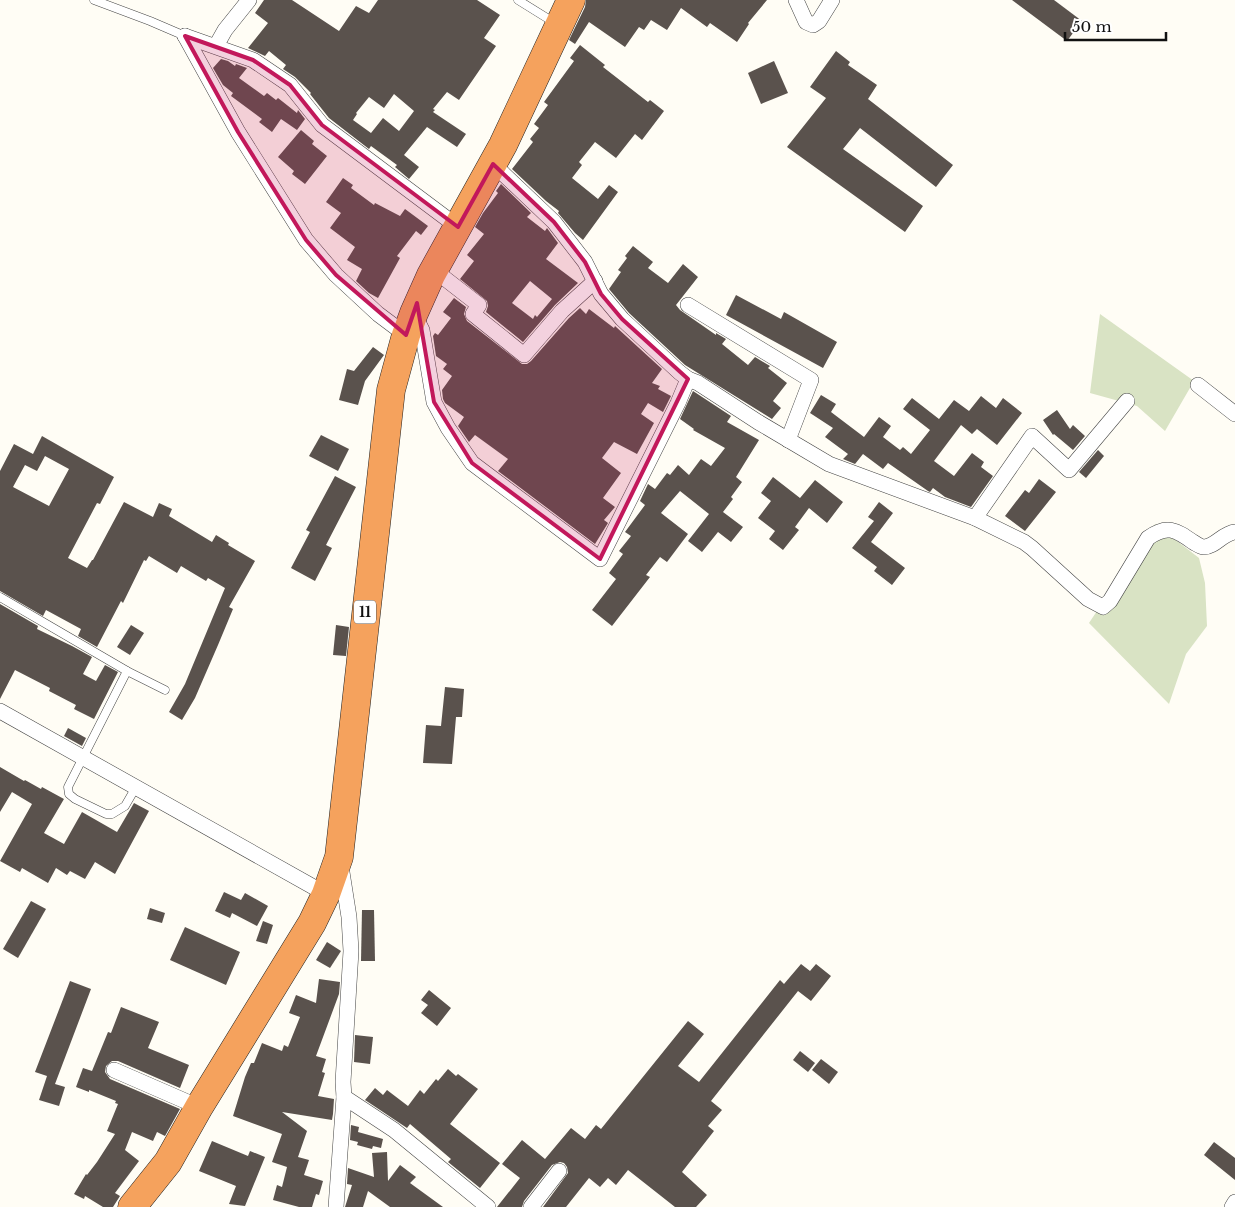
<svg xmlns="http://www.w3.org/2000/svg" width="1235" height="1207" viewBox="0 0 1235 1207" font-family="'Libre Baskerville',serif">
	<rect width="100%" height="100%" fill="#fffdf5"/>
	<g fill="#d9e3c4">
		<polygon points="1100,314 1194,381 1165,431 1137,406 1090,393"/>
		<polygon points="1155,524 1199,558 1205,583 1207,626 1186,654 1169,704 1089,623"/>
	</g>
	<g fill="#5a524d" fill-rule="evenodd">
		<path d="M264,0H292L339,31L356,6L369,13L378,0H477L500,15L484,38L496,46L459,100L447,92L433,109L435,110L433,112L466,134L457,147L427,127L404,155L419,167L409,179L395,167L397,165L371,146L369,149L329,118L310,94L311,93L295,77L283,69L286,65L269,51L265,56L248,48L268,23L255,13ZM394,94L414,111L399,131L383,118L371,133L353,120L357,114L356,113L369,97L384,108Z"/>
		<polygon points="586,0 767,0 748,23 749,24 737,42 710,23 707,27 681,8 667,30 651,20 644,30 639,27 625,47 589,22 575,44 569,40 585,7"/>
		<polygon points="1012,0 1054,0 1082,21 1067,41"/>
		<polygon points="580,45 605,65 603,67 648,102 650,100 664,111 642,140 635,134 616,158 595,142 579,162 582,165 572,178 598,199 609,185 618,192 583,240 575,233 558,213 559,211 546,201 512,169 533,142 530,139 539,128 534,124 548,105 544,102 574,61 570,58"/>
		<polygon points="836,51 850,62 848,65 877,85 868,99 953,165 936,187 860,128 843,149 923,206 905,232 787,147 826,98 810,87"/>
		<polygon points="221,59 228,61 235,66 236,64 247,68 239,78 264,96 267,93 276,100 278,98 297,113 298,110 305,119 297,130 281,119 272,132 259,122 262,119 231,96 233,93 223,85 213,68"/>
		<polygon points="774,61 788,93 761,104 748,73"/>
		<polygon points="301,130 314,141 312,144 327,156 305,184 292,174 294,171 278,157"/>
		<polygon points="343,178 353,185 351,188 374,205 375,203 400,216 405,209 428,226 421,235 416,231 397,256 400,258 378,298 369,293 356,281 362,269 347,260 355,247 330,228 341,213 326,202"/>
		<path d="M501,184L531,213L527,217L545,231L547,228L558,243L546,259L578,283L555,305L523,342L486,312L488,306L487,301L460,279L474,261L467,255L484,234L475,227L483,213L498,193L496,191ZM530,281L552,299L537,317L535,315L533,319L512,303Z"/>
		<polygon points="633,246 653,262 648,268 668,283 683,264 698,277 676,305 680,310 716,335 716,333 726,339 722,344 748,365 755,357 770,366 768,368 787,383 773,401 781,408 772,419 685,365 629,313 609,289 621,272 618,270 627,258 625,256"/>
		<polygon points="736,295 781,319 784,312 837,342 823,368 726,315"/>
		<polygon points="454,298 466,307 464,314 467,321 522,364 527,364 531,361 569,318 580,308 586,314 589,309 614,328 615,326 662,369 652,383 660,386 658,389 671,396 663,412 648,403 641,414 654,423 637,454 614,442 602,458 621,473 603,498 615,507 604,520 608,523 595,544 498,471 508,459 475,435 469,442 458,426 464,417 445,403 443,399 442,390 452,376 443,369 447,364 436,356 433,336 435,333 438,335 451,318 443,312"/>
		<polygon points="373,347 384,355 365,381 358,405 339,400 347,369 354,371"/>
		<polygon points="693,391 731,416 727,422 759,440 736,477 742,482 731,497 733,499 723,512 743,527 731,542 718,532 702,552 688,541 709,514 680,491 661,513 688,534 667,562 660,557 646,575 650,577 612,626 592,610 616,579 609,573 623,554 619,551 631,536 625,532 645,505 640,501 648,484 655,489 667,473 670,475 678,465 689,475 701,459 711,466 725,448 693,430 694,429 680,419"/>
		<polygon points="821,395 836,404 831,412 864,437 879,417 891,426 883,437 900,450 903,447 911,454 930,430 903,409 912,398 939,419 954,400 969,411 981,396 996,408 1003,398 1022,413 997,445 977,429 972,434 961,425 934,461 954,476 972,453 984,462 981,467 993,476 971,507 945,497 933,488 930,492 928,491 888,463 883,469 863,454 855,464 843,459 848,454 825,437 833,428 810,413"/>
		<polygon points="1057,410 1070,429 1073,425 1085,436 1073,450 1054,434 1053,435 1043,420"/>
		<polygon points="321,435 349,449 338,471 309,456"/>
		<path d="M42,436L114,477L100,504L97,503L68,558L87,568L92,560H93L124,502L153,517L159,503L172,509L169,516L212,542L216,535L229,543L228,545L255,561L229,607L233,609L218,645L195,698L182,720L169,712L185,684L225,588L208,578L206,581L181,566L177,573L149,556L146,561L144,560L123,603L121,601L97,647L78,636L81,629L46,610L43,616L0,591V471L14,444L33,454ZM45,456L69,469L49,506L13,487L25,465L37,471Z"/>
		<polygon points="1098,450 1104,456 1086,478 1079,472"/>
		<polygon points="335,476 356,487 326,545 332,548 315,581 291,568 310,532 306,530"/>
		<polygon points="773,477 800,498 815,480 843,502 827,523 809,508 795,527 799,530 783,550 769,539 775,531 758,518 771,501 761,493"/>
		<polygon points="1039,479 1056,492 1025,531 1005,516 1025,490 1029,493"/>
		<polygon points="879,502 893,513 871,542 905,568 892,585 874,571 877,567 852,548 874,521 868,517"/>
		<polygon points="0,604 38,626 37,629 72,646 92,657 83,674 96,681 105,665 118,672 94,719 74,709 76,705 49,691 50,688 15,670 0,699"/>
		<polygon points="131,625 144,633 130,655 117,647"/>
		<polygon points="336,625 349,627 346,656 333,655"/>
		<polygon points="445,687 464,689 462,717 456,717 452,764 423,763 426,725 441,726"/>
		<polygon points="68,728 86,738 82,746 64,736"/>
		<polygon points="0,767 24,781 25,780 41,789 42,787 64,799 44,833 64,844 82,812 117,832 134,803 149,811 115,874 95,862 85,879 70,871 67,875 56,868 48,883 22,868 20,872 0,861 32,804 12,792 0,812"/>
		<polygon points="224,892 241,900 245,893 268,906 257,926 232,913 230,918 215,911"/>
		<polygon points="31,901 46,909 18,958 3,949"/>
		<polygon points="150,908 165,913 162,923 147,919"/>
		<polygon points="362,910 374,910 375,961 361,961"/>
		<polygon points="263,921 273,925 267,944 256,941"/>
		<polygon points="185,927 240,952 226,985 170,960"/>
		<polygon points="327,942 341,951 330,968 316,960"/>
		<polygon points="801,964 810,971 816,964 831,976 811,1001 798,991 711,1101 722,1110 708,1126 714,1131 682,1172 707,1195 696,1207 675,1207 628,1170 616,1185 608,1178 600,1187 589,1178 566,1207 543,1207 568,1173 567,1167 564,1163 560,1162 552,1165 524,1201 522,1207 497,1207 520,1178 502,1164 522,1140 545,1159 571,1128 585,1139 596,1125 601,1129 688,1021 704,1034 678,1066 699,1082 780,980 784,984"/>
		<polygon points="319,979 340,982 339,994 316,1056 326,1059 322,1072 325,1073 318,1096 334,1099 333,1114 332,1120 282,1112 307,1131 298,1157 309,1160 304,1175 323,1181 319,1195 316,1194 312,1207 299,1207 273,1200 277,1185 282,1187 287,1167 272,1162 282,1134 233,1116 245,1077 251,1063 254,1063 262,1043 282,1051 284,1045 288,1047 300,1017 289,1013 296,995 316,1003"/>
		<polygon points="70,981 91,989 55,1084 65,1087 59,1106 39,1100 47,1076 35,1072"/>
		<polygon points="429,990 451,1008 437,1026 421,1013 428,1005 421,1000"/>
		<polygon points="121,1007 159,1022 148,1048 189,1065 180,1088 118,1061 112,1061 106,1066 105,1072 110,1079 180,1109 165,1136 157,1132 153,1141 132,1132 125,1150 139,1161 115,1193 120,1196 113,1207 103,1207 85,1196 84,1199 74,1194 86,1174 87,1175 97,1162 115,1134 107,1131 118,1104 115,1103 116,1101 89,1090 89,1092 76,1087 83,1068 92,1071 108,1032 111,1033"/>
		<polygon points="355,1035 373,1037 370,1064 354,1062"/>
		<polygon points="800,1051 815,1063 808,1072 793,1060"/>
		<polygon points="821,1059 838,1072 829,1084 812,1070"/>
		<polygon points="448,1069 456,1076 458,1074 478,1089 450,1124 500,1163 480,1188 448,1162 451,1159 410,1124 407,1128 365,1100 375,1088 383,1095 387,1090 408,1106 420,1090 424,1094 436,1079 438,1081"/>
		<polygon points="351,1125 359,1127 358,1132 383,1139 381,1148 373,1146 372,1149 357,1145 358,1142 350,1140"/>
		<polygon points="212,1141 248,1156 250,1151 265,1157 245,1206 229,1204 236,1186 199,1171"/>
		<polygon points="1214,1142 1235,1158 1235,1180 1204,1155"/>
		<polygon points="387,1152 388,1181 400,1165 416,1177 410,1183 443,1207 390,1207 368,1191 363,1207 345,1207 352,1185 347,1184 348,1168 374,1177 372,1153"/>
	</g>
	<g fill="none" stroke-linecap="round" stroke-linejoin="round">
		<g stroke="#444" stroke-width="9">
			<g id="lane">
				<polyline points="94,0 150,21 185,36"/>
				<polyline points="518,0 555,23"/>
				<polyline points="0,597 127,671 68,787 69,794 75,799 106,814 112,814 125,806 136,787"/>
				<polyline points="127,671 165,690"/>
			</g>
		</g>
		<g stroke="#444" stroke-width="16">
			<g id="street">
				<polyline points="796,0 806,22 813,25 819,21 832,0"/>
				<polyline points="185,36 238,132 306,240 336,275 378,314 406,335"/>
				<polyline points="185,36 253,60 290,85 322,125 458,227"/>
				<polyline points="216,46 225,30 249,0"/>
				<path d="M493,164L554,222L585,262L601,294L622,319L679,372L688,379L698,383L758,422L829,464L975,518L1024,542L1032,548L1088,599L1103,607L1110,601L1148,538C1167,524 1176,530 1193,542C1197,544 1200,547 1204,547C1215,547 1223,533 1235,532"/>
				<polyline points="434,270 479,305 473,314 524,355 562,311 595,281"/>
				<polyline points="688,305 811,380 788,440"/>
				<polyline points="414,314 422,330 434,402 448,428 472,463 600,559 678,403 688,379"/>
				<polyline points="1198,385 1235,414"/>
				<polyline points="975,518 1032,436 1069,470 1127,401"/>
				<polyline points="0,711 326,894"/>
				<polyline points="341,866 349,917 351,951 343,1082 344,1097 394,1130 488,1207"/>
				<polyline points="114,1070 199,1107"/>
				<polyline points="336,1207 344,1097"/>
				<polyline points="531,1207 559,1171"/>
				<polyline points="1232,1207 1235,1202"/>
			</g>
		</g>
		<g stroke="#222" stroke-width="29">
			<polyline id="highway" points="132,1207 168,1162 199,1107 312,923 326,894 339,857 391,390 406,335 414,313 431,275 503,145 571,0"/>
		</g>
		<use href="#lane" stroke="#fff" stroke-width="8"/>
		<use href="#street" stroke="#fff" stroke-width="15"/>
		<use href="#highway" stroke="#f5a25d" stroke-width="28"/>
	</g>
	<path fill="#c2185b" fill-opacity="0.2" stroke="#c2185b" stroke-width="4" stroke-linejoin="round" d="M185,36L253,60L290,85L322,125L458,227L493,164L554,222L585,262L601,294L622,319L688,379L600,559L472,463L434,402L417,303L406,335L336,275L306,240L238,132Z"/>
	<g text-anchor="middle" dominant-baseline="central" stroke-width="5" stroke-linejoin="round" paint-order="stroke">
		<rect fill="#fff" stroke="#585858" stroke-width="1" x="354" y="600.5" width="22" height="23" rx="4"/>
		<g font-size="14" font-weight="bold" fill="#111">
			<text x="365" y="612">11</text>
		</g>
	</g>
	<path d="M1065 32v8h101v-8" fill="none" stroke="#111111" stroke-width="2.5"/>
	<text x="1072" y="32" font-size="15" fill="#111111" stroke="#ffffff" stroke-width="4" paint-order="stroke">50 m</text>
</svg>
